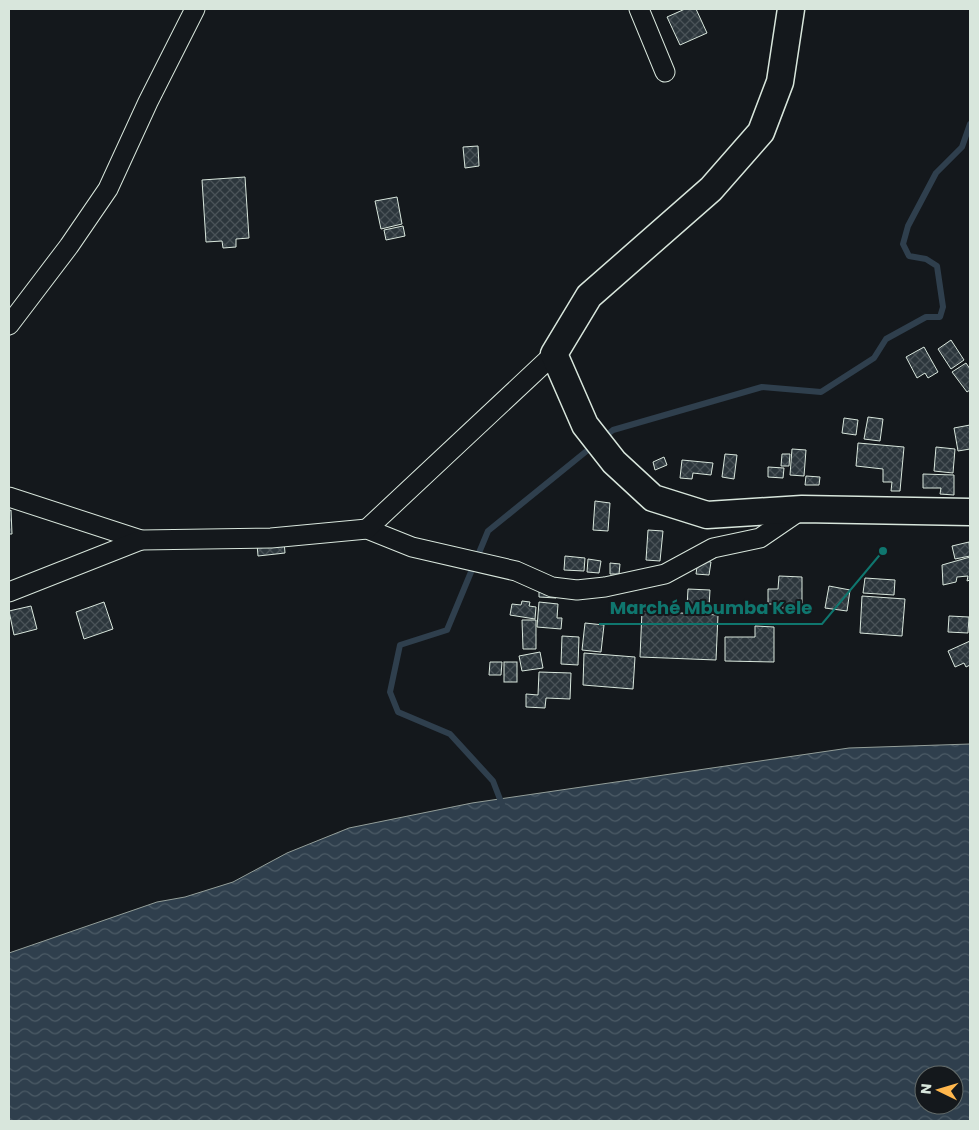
<svg xmlns="http://www.w3.org/2000/svg" width="979" height="1130" viewBox="0 0 979 1130" font-family="Poppins,sans-serif">
	<defs>
		<pattern id="water-waves" width="16" height="10" patternUnits="userSpaceOnUse" patternTransform="scale(1.25)"><rect width="16" height="10" fill="#2f3f4d"/><path d="M0 5q4-4 8 0t8 0" fill="none" stroke="#4c5b66"/></pattern>
		<pattern id="building-cross-hatch" width="8" height="8" patternUnits="userSpaceOnUse" patternTransform="scale(1.25)"><rect width="8" height="8" fill="#2c363c"/><path d="M0 0l8 8M0 8l8-8" fill="none" stroke="#4a5358"/></pattern>
	</defs>
	<rect width="100%" height="100%" fill="#14181c"/>
	<path fill="url(#water-waves)" stroke="#939e99" fill-rule="evenodd" d="M970,744V1121H9V953L157,902L185,897L233,882L287,853L349,828L472,803L849,748ZM924,1075H954V1105H924Z"/>
	<g fill="none" stroke-linecap="round" stroke-linejoin="round">
		<g stroke="#2f3f4d" stroke-width="6">
			<polyline points="602,439 613,430 762,387 821,392 874,358 886,339 926,317 940,317 943,307 937,266 926,259 909,256 903,244 908,226 936,173 962,147 970,124"/>
			<polyline points="503,807 493,781 450,734 398,712 390,692 400,645 447,630 488,531 594,445"/>
		</g>
	</g>
	<g fill="url(#building-cross-hatch)" stroke="#d8e6dc">
		<polygon points="685,9 696,9 707,33 680,45 667,17"/>
		<polygon points="478,146 479,166 465,168 463,147"/>
		<polygon points="245,177 249,238 236,239 236,247 223,248 222,241 206,242 202,180"/>
		<polygon points="397,197 402,224 381,229 375,201"/>
		<polygon points="403,226 405,236 386,240 384,230"/>
		<polygon points="951,340 964,360 951,369 938,349"/>
		<polygon points="924,347 938,372 928,378 925,373 917,378 906,357"/>
		<polygon points="966,363 970,369 970,390 967,392 952,372"/>
		<polygon points="868,417 883,419 880,441 864,439"/>
		<polygon points="844,418 858,420 856,435 842,433"/>
		<polygon points="970,425 970,449 958,451 954,428"/>
		<polygon points="858,443 904,447 900,491 891,491 892,482 883,482 883,469 856,466"/>
		<polygon points="936,447 955,449 953,473 934,471"/>
		<polygon points="792,449 806,450 804,476 790,475"/>
		<polygon points="725,454 737,455 734,479 722,477"/>
		<polygon points="782,454 790,454 789,466 781,466"/>
		<polygon points="664,457 667,465 655,470 653,462"/>
		<polygon points="682,460 713,463 711,475 693,473 692,479 680,478"/>
		<polygon points="768,467 784,468 783,478 768,477"/>
		<polygon points="923,474 954,475 954,495 940,494 941,488 923,488"/>
		<polygon points="806,476 820,477 819,485 805,485"/>
		<polygon points="595,501 610,503 608,531 593,530"/>
		<polygon points="11,510 12,534 9,534 9,511"/>
		<polygon points="648,530 663,531 660,561 646,560"/>
		<polygon points="284,541 285,553 258,556 257,544"/>
		<polygon points="969,542 970,556 955,559 952,546"/>
		<polygon points="565,556 585,558 584,571 564,570"/>
		<polygon points="970,557 970,580 967,581 968,576 957,577 956,582 943,585 942,565"/>
		<polygon points="588,559 601,561 599,573 587,572"/>
		<polygon points="698,560 711,562 709,575 696,574"/>
		<polygon points="610,563 620,564 619,574 610,574"/>
		<polygon points="779,576 802,577 802,608 778,608 778,604 768,604 768,589 778,589"/>
		<polygon points="865,578 895,580 894,595 863,593"/>
		<polygon points="829,586 850,590 847,611 825,608"/>
		<polygon points="539,589 556,590 556,598 539,597"/>
		<polygon points="688,589 710,590 709,607 687,607"/>
		<polygon points="862,596 905,599 902,636 860,633"/>
		<polygon points="522,601 530,602 529,606 536,607 535,619 510,615 512,604 521,605"/>
		<polygon points="104,602 113,629 84,639 76,612"/>
		<polygon points="539,602 558,604 557,618 562,618 561,629 537,627"/>
		<polygon points="31,606 37,629 14,635 9,611"/>
		<polygon points="642,611 718,615 716,660 640,657"/>
		<polygon points="949,616 969,617 968,633 948,632"/>
		<polygon points="522,620 536,620 536,649 523,649"/>
		<polygon points="585,623 604,625 601,652 582,650"/>
		<polygon points="755,626 774,627 774,662 725,661 725,637 755,637"/>
		<polygon points="562,636 579,637 578,665 561,664"/>
		<polygon points="970,641 970,665 966,667 964,663 955,667 948,651"/>
		<polygon points="540,652 543,668 522,671 519,656"/>
		<polygon points="584,653 635,657 633,689 583,685"/>
		<polygon points="490,662 502,662 501,675 489,675"/>
		<rect x="504" y="662" width="13" height="20"/>
		<polygon points="539,672 571,673 570,699 546,698 545,708 526,707 526,694 538,695"/>
	</g>
	<g fill="none" stroke-linecap="round" stroke-linejoin="round">
		<g stroke="#d8e6dc" stroke-width="21">
			<g id="minor">
				<polyline points="639,9 665,72"/>
				<polyline points="9,325 69,246 108,189 148,102 195,9"/>
				<polyline points="9,497 141,540 271,538 367,529 412,547 516,571 552,587 577,590 605,587 665,574 713,548 760,538 801,510"/>
				<polyline points="367,529 554,354"/>
				<polyline points="9,592 141,540"/>
			</g>
		</g>
		<g stroke="#d8e6dc" stroke-width="29">
			<polyline id="secondary" points="791,9 780,82 761,132 711,189 589,296 554,354 585,425 614,462 653,498 707,515 802,509 970,512"/>
		</g>
		<use href="#minor" stroke="#14181c" stroke-width="19"/>
		<use href="#secondary" stroke="#14181c" stroke-width="26"/>
	</g>
	<path fill="none" stroke="#0f766e" stroke-width="2" d="M883 551L822 624H599"/>
	<circle fill="#0f766e" stroke="#14181c" stroke-width="2" cx="883" cy="551" r="5"/>
	<g font-size="18" text-anchor="middle" font-weight="bold" fill="#0f766e" stroke="#14181c" stroke-width="4" stroke-linejoin="round" paint-order="stroke">
		<text x="711" y="614">Marché Mbumba Kele</text>
	</g>
	<rect width="979" height="1130" fill="none" stroke="#d8e6dc" stroke-width="20"/>
	<g transform="translate(939 1090) rotate(275)"><circle r="24" fill="#14181c" stroke="#626a69"/>
	<path d="M0-4L9 19L0 12L-9 19Z" fill="#ffb74d"/>
	<text y="-8" font-size="14" font-weight="bold" text-anchor="middle" fill="#d8e6dc">N</text>
	</g>
</svg>
